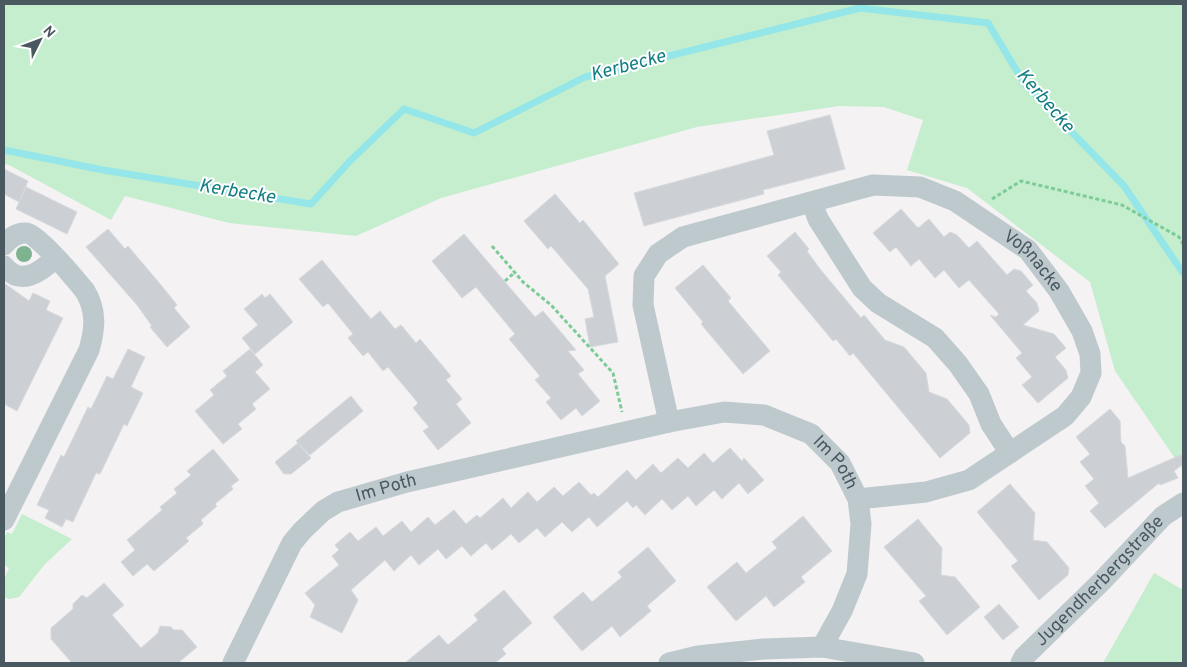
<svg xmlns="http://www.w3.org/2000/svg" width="1187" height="667" viewBox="0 0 1187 667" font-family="Overpass,sans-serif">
	<rect width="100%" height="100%" fill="#f4f2f3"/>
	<g fill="#c4eecd">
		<polygon points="4,4 1183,4 1183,470 1115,371 1090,282 967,188 907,170 923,120 884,107 839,106 697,127 441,198 356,236 229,223 125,196 111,220 9,165 4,164"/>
		<polygon points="22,514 72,539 45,564 19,597 9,599 4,597 4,579 9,568 4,565 4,538 7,532 12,534"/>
		<polygon points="1154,573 1183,590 1183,663 1103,663"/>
	</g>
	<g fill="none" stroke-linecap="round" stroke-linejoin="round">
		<polyline stroke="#94e6e9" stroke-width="7" points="4,150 103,170 311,204 350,161 404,109 474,133 585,77 860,8 988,23 1024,83 1124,186 1183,273"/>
	</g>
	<g fill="#ccd0d4" stroke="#d6d9dd">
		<polygon points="830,115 845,169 763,190 764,194 644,226 634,193 774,155 767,131"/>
		<polygon points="4,169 28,181 19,202 4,194"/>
		<polygon points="26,187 77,212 67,234 16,209"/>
		<polygon points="555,194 580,223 583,220 619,264 605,276 618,342 590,347 585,319 594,317 588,289 551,246 548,249 524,221"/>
		<polygon points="901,209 918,228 929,219 944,237 950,232 957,235 969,248 977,241 1007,275 1014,269 1021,271 1033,285 1026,291 1037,303 1039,311 1023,325 1054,334 1066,348 1055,357 1066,370 1068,378 1038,403 1022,385 1032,377 1016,358 1022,353 990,315 996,317 999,314 969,280 959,288 944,270 935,278 919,259 911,266 896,247 890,252 873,233"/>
		<polygon points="108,229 125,249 128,246 161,285 177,305 174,308 190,327 167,347 150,327 152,326 137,305 86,247"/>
		<polygon points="795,232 809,249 807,251 820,269 861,318 864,315 885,340 904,347 926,373 929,392 947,399 969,425 970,433 940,458 853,353 850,356 836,339 833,341 778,275 781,272 767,256"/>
		<polygon points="464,234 535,317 543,311 576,350 568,351 584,370 578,374 600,401 582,416 576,408 561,420 546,402 551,398 535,380 540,376 509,339 515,334 476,287 462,298 432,261"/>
		<polygon points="322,260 371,319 380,311 395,329 401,325 416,343 420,339 451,376 446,380 462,399 456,404 471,423 438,450 423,431 429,427 413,408 418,403 388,367 383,371 368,352 363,356 348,338 353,334 328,303 323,307 299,279"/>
		<polygon points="703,265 731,298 728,301 770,351 743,374 701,324 703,322 675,288"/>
		<polygon points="4,283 29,301 33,293 50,301 46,310 63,318 17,411 4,404"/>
		<polygon points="262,294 265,298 270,294 293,322 255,354 242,338 258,325 244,309"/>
		<polygon points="128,349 145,357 131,387 143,393 127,426 124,424 100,474 96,473 73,522 66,519 62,527 45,518 49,510 37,505 61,455 64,457 88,407 91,409 107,376 113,379"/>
		<polygon points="250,349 263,365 255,372 270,389 252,404 256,409 238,424 242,429 223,444 195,411 214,395 210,390 227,376 223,371"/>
		<polygon points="351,396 363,411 310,455 296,441"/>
		<polygon points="1110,409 1120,421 1121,442 1125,446 1128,478 1183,454 1183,464 1174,471 1178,478 1160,485 1159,483 1105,528 1090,511 1099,503 1085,486 1094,479 1080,462 1090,454 1076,437"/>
		<polygon points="298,443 311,458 291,474 284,474 275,462"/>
		<polygon points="730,448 742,461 744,458 764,480 748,494 739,483 722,499 714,490 696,506 688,496 672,510 662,499 645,515 636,505 633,508 627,501 597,527 589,517 572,532 562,522 545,537 537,528 519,543 511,534 492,550 486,543 471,556 462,546 446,559 438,549 419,565 411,555 394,571 385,560 351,590 358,600 342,633 310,617 315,605 305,593 339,565 332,556 339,550 335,545 350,532 358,541 376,527 383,536 402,521 411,532 428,517 435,525 454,510 466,524 477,515 480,518 503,498 511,508 528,492 537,502 554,487 563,496 579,482 591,495 594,493 598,497 627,470 636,480 653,464 661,473 678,458 688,468 704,453 713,463"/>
		<polygon points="213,449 239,480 231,486 233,489 215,504 217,506 201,520 203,524 186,538 189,541 154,571 147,564 133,576 121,562 135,550 127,540 162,510 160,507 177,493 174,489 191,475 187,471"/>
		<polygon points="1010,484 1035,513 1033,540 1047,542 1069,568 1068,575 1039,600 1011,566 1018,561 977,512"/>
		<polygon points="803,516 832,551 801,577 805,582 774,607 766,596 736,621 707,587 737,562 746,573 777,548 772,542"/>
		<polygon points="918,519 942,548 941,575 955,577 980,607 947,635 919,601 926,596 884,547"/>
		<polygon points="648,547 676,581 647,606 651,611 620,637 612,626 582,651 553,617 583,592 592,602 622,577 618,572"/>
		<polygon points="104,583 124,605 112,615 141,648 158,633 160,626 171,627 174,630 182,630 197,647 178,663 72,663 51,639 51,628 73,609 73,604 82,595 87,598"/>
		<polygon points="504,590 532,623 502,649 506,654 495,663 405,663 439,635 448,645 478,620 474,615"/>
		<polygon points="999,604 1019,627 1003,640 984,617"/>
	</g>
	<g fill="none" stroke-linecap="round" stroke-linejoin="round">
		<g stroke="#7dcb97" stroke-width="3" stroke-dasharray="4 2.5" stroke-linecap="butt">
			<polyline points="992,199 1021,181 1122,205 1179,237 1183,244"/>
			<polyline points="492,246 523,282 551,305 613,373 622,412"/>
			<polyline points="505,281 514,273"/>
		</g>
		<g stroke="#bec9ce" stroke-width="21">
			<polyline points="812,203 818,219 862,288 878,303 935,338 958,364 979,394 991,424 1010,453"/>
			<path d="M4,245C9,238 18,232 27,233C39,235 76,280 85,291C97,311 95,329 89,350L4,520"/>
			<path d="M4,266C20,287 41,272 55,258"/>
			<path id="s1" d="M669,422L643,305L644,276L658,254L683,237L873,185L920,187L955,201L1028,250L1059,291L1082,331L1090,354L1091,373L1081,397L1065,416L969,480L926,492L858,499"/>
			<path id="s2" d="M233,663L292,543L302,531L323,511L338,502L407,482L669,422L724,412L764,415L811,434L840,463L858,499L861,524L857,574L842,611L822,647"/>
			<polyline points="669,663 698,656 764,649 822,647 914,663"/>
			<path id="s3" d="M1021,663L1024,657L1101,582L1163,516L1183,503"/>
		</g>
	</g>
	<circle fill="#7eb38f" cx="24" cy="254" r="8"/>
	<g text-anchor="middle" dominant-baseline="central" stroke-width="4" stroke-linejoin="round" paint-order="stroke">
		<g font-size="18" fill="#4a595f" stroke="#fff">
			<text stroke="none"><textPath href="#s1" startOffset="586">Voßnacke</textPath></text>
			<text stroke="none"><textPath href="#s2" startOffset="721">Im Poth</textPath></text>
			<text stroke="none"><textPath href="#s2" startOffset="246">Im Poth</textPath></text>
			<text stroke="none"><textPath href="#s3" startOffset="114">Jugendherbergstraße</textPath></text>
		</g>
		<g font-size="19" font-style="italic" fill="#137e83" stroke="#fff">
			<text transform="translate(628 66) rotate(-15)">Kerbecke</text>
			<text transform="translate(1045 101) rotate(49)">Kerbecke</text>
			<text transform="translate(237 192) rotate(9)">Kerbecke</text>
		</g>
	</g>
	<rect width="1187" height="667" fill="none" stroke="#4a595f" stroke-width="10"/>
	<g transform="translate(40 40) rotate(48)" stroke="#ffffff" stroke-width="4" paint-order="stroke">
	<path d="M0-4L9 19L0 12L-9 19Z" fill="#4a595f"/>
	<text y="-8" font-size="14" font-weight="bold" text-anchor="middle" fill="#4a595f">N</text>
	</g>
</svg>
